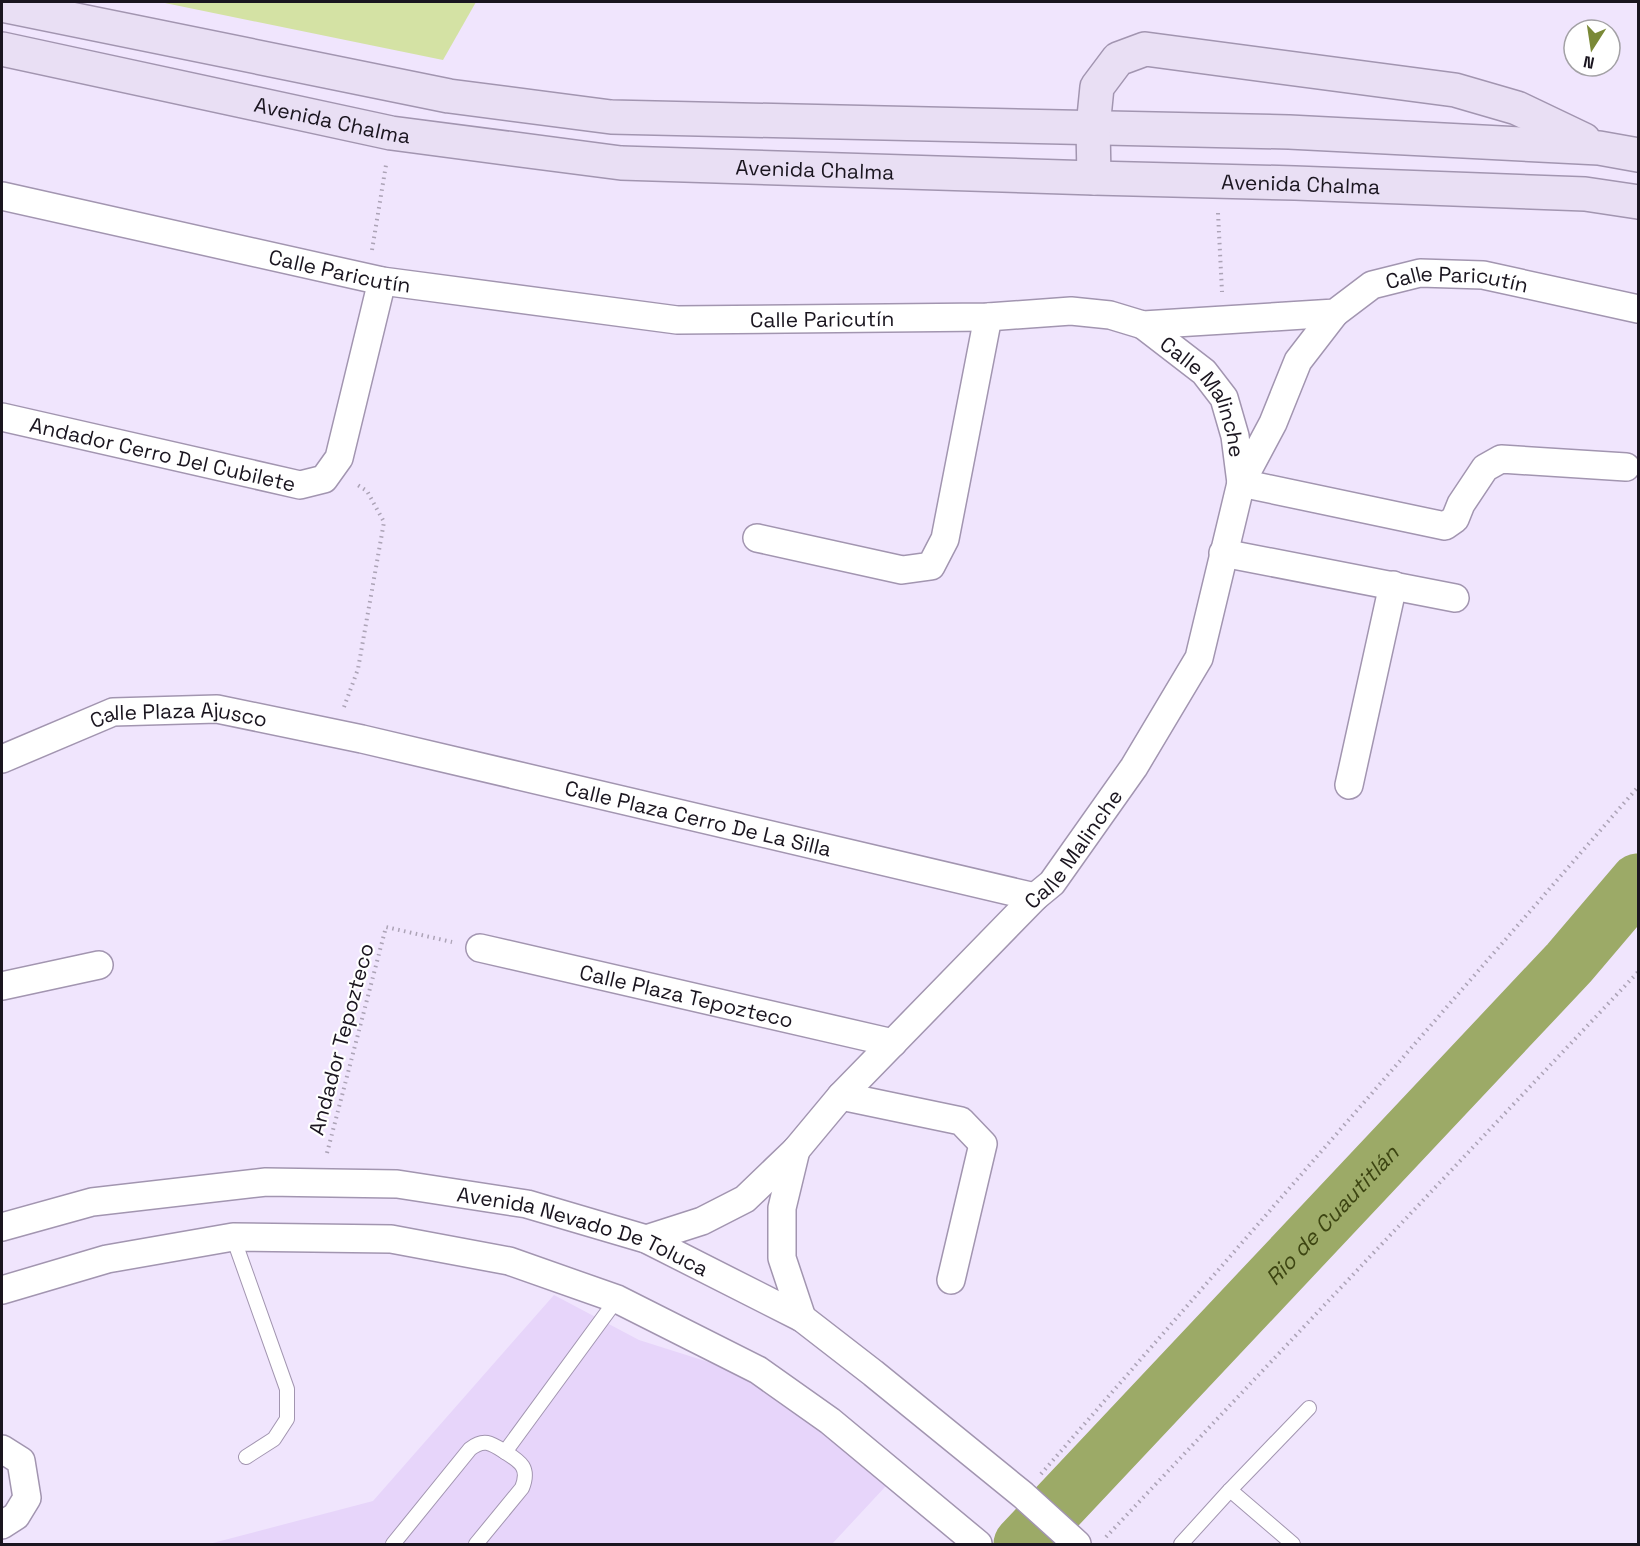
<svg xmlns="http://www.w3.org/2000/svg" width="1640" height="1546" viewBox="0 0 1640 1546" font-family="'Space Grotesk',sans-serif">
	<rect width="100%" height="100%" fill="#f0e5fd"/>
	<polygon fill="#e7d5fa" points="554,1295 639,1340 762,1379 898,1473 832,1544 209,1544 373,1501"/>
	<polygon fill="#d4e2a4" points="160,2 476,2 443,60"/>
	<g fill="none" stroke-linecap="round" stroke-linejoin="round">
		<path stroke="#9caa67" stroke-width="57" id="s1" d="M1022,1544L1569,963L1638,882"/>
		<g stroke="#a295b0" stroke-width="16">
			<g id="lane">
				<polyline points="233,1237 287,1389 287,1419 274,1439 246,1457"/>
				<polyline points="1230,1490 1293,1544"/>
				<path d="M393,1544L470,1449C484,1438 491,1443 505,1452L617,1299"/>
				<path d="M476,1544L522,1488C530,1468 521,1462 505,1452"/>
				<polyline points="1181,1544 1230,1490 1309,1408"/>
			</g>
		</g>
		<g stroke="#a295b0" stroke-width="30">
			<g id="street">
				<path id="s2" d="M2,196L382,281L677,320L988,317L1071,311L1110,315L1143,325L1224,320L1335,313L1372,285L1420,273L1483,275L1638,309"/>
				<path id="s3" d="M1143,325L1204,372L1224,398L1235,436L1241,483"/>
				<path id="s4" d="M2,417L300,485L324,479L339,458L382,281"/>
				<polyline points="1241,483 1445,526 1455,519 1461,504 1485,468 1501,459 1626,467"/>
				<polyline points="757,538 902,570 931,566 945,539 988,317"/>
				<polyline points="1223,553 1455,598"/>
				<path id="s5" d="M2,759L113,712L217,709L362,739L1035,897"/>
				<polyline points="1349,785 1393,585"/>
				<path id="s6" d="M480,948L893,1043"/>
				<polyline points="2,986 99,965"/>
				<polyline points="841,1096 961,1121 983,1144 951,1280"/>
				<polyline points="796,1150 782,1208 782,1258 802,1318"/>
				<path id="s7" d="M2,1227L92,1202L266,1182L397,1184L527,1204L646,1239L802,1318L873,1373L1023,1495L1077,1544"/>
				<path id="s8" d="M646,1239L702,1221L745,1199L796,1150L841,1096L1035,897L1052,883L1134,767L1199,658L1241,483L1273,423L1298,361L1335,313"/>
				<polyline points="2,1290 107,1259 233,1237 391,1239 509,1261 617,1299 758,1370 830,1421 978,1544"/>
				<polyline points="2,1449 21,1461 27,1498 16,1516 2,1525"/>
			</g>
		</g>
		<g stroke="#a295b0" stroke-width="36">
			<g id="secondary">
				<polyline points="2,5 449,96 611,117 1289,132 1599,148 1638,155"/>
				<path id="s9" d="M2,49L391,133L621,163L1094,178L1295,183L1585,194L1638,202"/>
				<polyline points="1094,178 1093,127 1097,87 1118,59 1145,49 1455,90 1517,108 1584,140"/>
			</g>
		</g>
		<g stroke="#aca3b6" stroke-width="4" stroke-dasharray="1.5 4.5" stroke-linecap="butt">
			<polyline points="1218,213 1222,292"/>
			<polyline points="372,250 386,165"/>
			<polyline points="344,707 358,669 384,522 367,491 356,484"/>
			<polyline points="327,1153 386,927 452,942"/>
			<polyline points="1041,1474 1638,787"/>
			<polyline points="1106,1537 1638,972"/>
		</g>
		<use href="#lane" stroke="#fff" stroke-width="14"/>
		<use href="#street" stroke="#fff" stroke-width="27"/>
		<use href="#secondary" stroke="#e9dff4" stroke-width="33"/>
	</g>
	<g text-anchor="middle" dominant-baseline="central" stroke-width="4.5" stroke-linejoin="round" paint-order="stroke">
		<g font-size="21" fill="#1a151f" stroke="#fff">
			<text stroke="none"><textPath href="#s9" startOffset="338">Avenida Chalma</textPath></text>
			<text stroke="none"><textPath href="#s9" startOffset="824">Avenida Chalma</textPath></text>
			<text stroke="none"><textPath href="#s9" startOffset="1310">Avenida Chalma</textPath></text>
			<text stroke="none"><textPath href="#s2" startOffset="346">Calle Paricutín</textPath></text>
			<text stroke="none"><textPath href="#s2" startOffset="1480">Calle Paricutín</textPath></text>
			<text stroke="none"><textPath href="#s2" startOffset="832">Calle Paricutín</textPath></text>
			<text stroke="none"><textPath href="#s3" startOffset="98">Calle Malinche</textPath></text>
			<text stroke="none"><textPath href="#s4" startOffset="165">Andador Cerro Del Cubilete</textPath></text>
			<text stroke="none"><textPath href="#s5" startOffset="186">Calle Plaza Ajusco</textPath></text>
			<text stroke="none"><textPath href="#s5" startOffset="718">Calle Plaza Cerro De La Silla</textPath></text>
			<text stroke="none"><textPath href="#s8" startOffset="588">Calle Malinche</textPath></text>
			<text stroke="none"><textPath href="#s6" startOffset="212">Calle Plaza Tepozteco</textPath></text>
			<text transform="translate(341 1039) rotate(-75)">Andador Tepozteco</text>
			<text stroke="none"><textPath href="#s7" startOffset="592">Avenida Nevado De Toluca</textPath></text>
		</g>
		<g font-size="22" font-style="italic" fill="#3d4512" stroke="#fff">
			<text stroke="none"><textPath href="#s1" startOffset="452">Rio de Cuautitlán</textPath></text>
		</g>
	</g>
	<rect width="1640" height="1546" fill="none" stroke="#1a151f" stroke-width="6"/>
	<g transform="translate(1592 48) rotate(192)"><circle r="28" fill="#ffffff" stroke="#a3a1a5" stroke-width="1.5"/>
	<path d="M0-4.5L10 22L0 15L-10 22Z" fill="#7a8937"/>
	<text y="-9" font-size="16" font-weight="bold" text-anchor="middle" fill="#1a151f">N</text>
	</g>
</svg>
